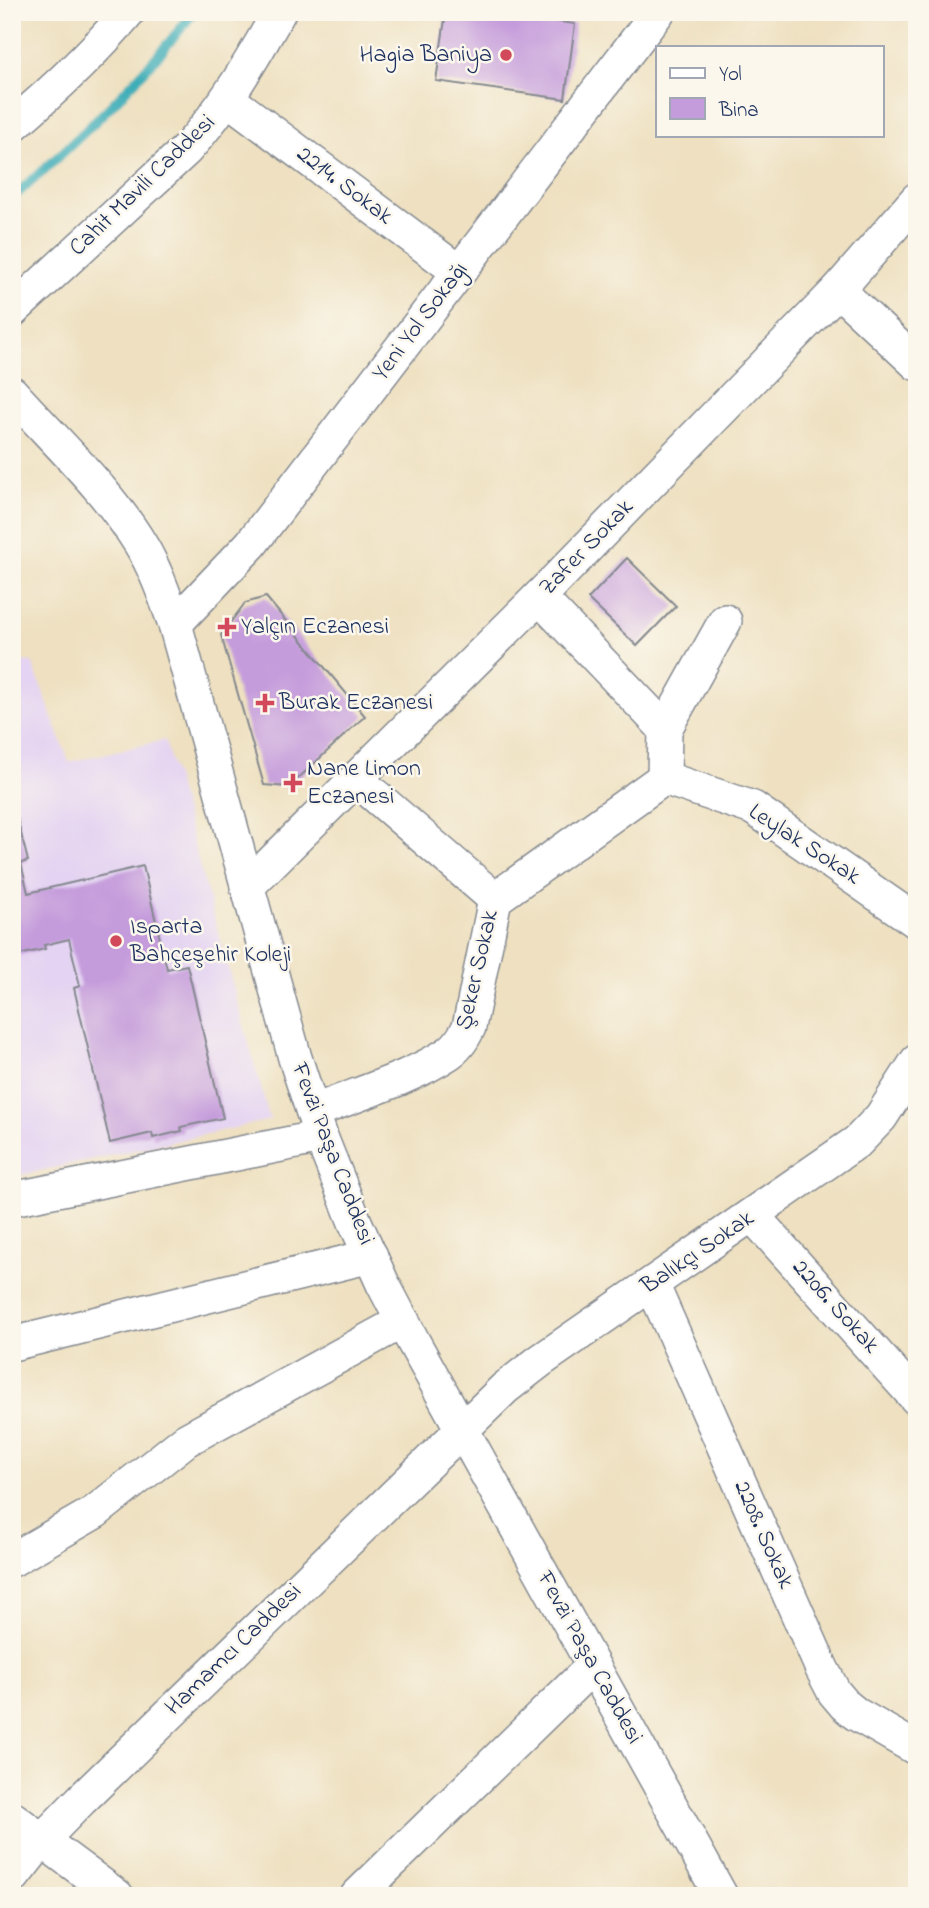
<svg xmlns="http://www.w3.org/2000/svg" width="929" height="1908" viewBox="0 0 929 1908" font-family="'Indie Flower',sans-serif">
	<rect width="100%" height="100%" fill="#fbf7ec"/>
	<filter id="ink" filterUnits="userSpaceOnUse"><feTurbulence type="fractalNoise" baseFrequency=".0143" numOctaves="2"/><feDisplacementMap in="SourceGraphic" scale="14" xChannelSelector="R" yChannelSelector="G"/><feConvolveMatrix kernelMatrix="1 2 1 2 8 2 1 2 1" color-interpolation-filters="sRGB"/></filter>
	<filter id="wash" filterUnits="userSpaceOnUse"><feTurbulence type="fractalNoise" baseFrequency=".00686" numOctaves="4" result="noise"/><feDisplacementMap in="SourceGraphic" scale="28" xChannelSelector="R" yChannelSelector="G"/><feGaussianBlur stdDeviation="1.57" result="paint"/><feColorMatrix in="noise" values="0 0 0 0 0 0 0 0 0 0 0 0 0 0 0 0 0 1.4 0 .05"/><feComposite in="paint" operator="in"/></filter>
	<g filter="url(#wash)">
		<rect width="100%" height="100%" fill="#eee0c0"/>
		<polygon fill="#e4d3f2" points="12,660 32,662 69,762 165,740 270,1120 12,1177"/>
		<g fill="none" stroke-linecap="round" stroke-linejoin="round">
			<path stroke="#3dadb8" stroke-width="10" d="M12,198C78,141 140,81 194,12"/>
		</g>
		<g id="blocks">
			<g fill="#c59cdb">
				<polygon points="446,12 489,12 575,24 565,99 436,81"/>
				<polygon points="627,558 676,606 637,646 588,599"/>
				<polygon points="266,597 365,716 289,787 264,785 221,635 245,603"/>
				<polygon points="12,798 28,861 21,863 28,893 143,866 167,969 187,965 223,1118 181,1127 182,1131 153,1138 152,1133 110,1143 74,988 80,986 69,939 44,945 45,949 15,956 12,952"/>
			</g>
		</g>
	</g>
	<g filter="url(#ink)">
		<use href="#blocks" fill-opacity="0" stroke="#84888f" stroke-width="2"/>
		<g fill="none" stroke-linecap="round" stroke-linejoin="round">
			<g stroke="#84888f" stroke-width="36">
				<g id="minor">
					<polyline points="228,99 459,272"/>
					<path d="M12,126C53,91 93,54 128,12"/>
					<polyline points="838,290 917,364"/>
					<path d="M12,311L186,150C224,108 251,62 279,12"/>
					<path d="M12,393C56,442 107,489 141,545C156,570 165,597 175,624L295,1058L321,1137L355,1222L383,1284L414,1343L721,1896"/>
					<polyline points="539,597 665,729 664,778 753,808 917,922"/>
					<polyline points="175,624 251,544 658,12"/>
					<polyline points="665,729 725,621"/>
					<polyline points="356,779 495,899"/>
					<polyline points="247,887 539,597 838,290 917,199"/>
					<path d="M313,1112C356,1094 410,1079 449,1053C459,1046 464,1037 469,1027L495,899L664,778"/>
					<polyline points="12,1199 321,1137"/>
					<polyline points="752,1215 917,1399"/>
					<polyline points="652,1284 822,1669 834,1692 845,1705 856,1714 917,1749"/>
					<polyline points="12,1344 371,1256"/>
					<polyline points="12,1560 95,1512 186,1440 403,1321"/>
					<polyline points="12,1818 117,1896"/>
					<polyline points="12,1878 42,1840 81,1800 505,1388 540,1361 858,1141 881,1117 917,1061"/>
					<polyline points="357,1896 593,1666"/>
				</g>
			</g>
			<use href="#minor" stroke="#fff" stroke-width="33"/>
		</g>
	</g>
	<g fill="#d1495b" stroke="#fbf7ec" stroke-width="2.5">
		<circle cx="506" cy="55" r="7"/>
		<path d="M223.5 616.5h7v7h7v7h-7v7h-7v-7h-7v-7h7z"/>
		<path d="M261.5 692.5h7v7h7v7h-7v7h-7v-7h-7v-7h7z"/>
		<path d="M289.5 772.5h7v7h7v7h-7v7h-7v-7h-7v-7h7z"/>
		<circle cx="116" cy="941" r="7"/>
	</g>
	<g text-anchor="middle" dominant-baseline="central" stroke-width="5" stroke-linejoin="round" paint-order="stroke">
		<g font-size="24" fill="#1b2f5e" stroke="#fbf7ec" text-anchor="start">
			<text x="492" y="55" text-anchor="end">Hagia Baniya</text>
			<text x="241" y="627">Yalçın Eczanesi</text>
			<text x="279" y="703">Burak Eczanesi</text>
			<text x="307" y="769">Nane Limon<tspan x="307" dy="28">Eczanesi</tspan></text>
			<text x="130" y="927">Isparta<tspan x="130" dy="28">Bahçeşehir Koleji</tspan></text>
		</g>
		<g font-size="24" fill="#1b2f5e" stroke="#fbf7ec">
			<text transform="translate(143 186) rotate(-44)">Cahit Mavili Caddesi</text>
			<text transform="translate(344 186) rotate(37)">2214. Sokak</text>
			<text transform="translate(421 322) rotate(-53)">Yeni Yol Sokağı</text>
			<text transform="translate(587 548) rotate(-46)">Zafer Sokak</text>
			<text transform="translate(804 845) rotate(33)">Leylak Sokak</text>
			<text transform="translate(478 970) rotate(-77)">Şeker Sokak</text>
			<text transform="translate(332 1154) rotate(69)">Fevzi Paşa Caddesi</text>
			<text transform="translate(698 1253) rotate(-34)">Balıkçı Sokak</text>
			<text transform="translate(835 1307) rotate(48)">2206. Sokak</text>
			<text transform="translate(763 1535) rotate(66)">2208. Sokak</text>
			<text transform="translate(234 1650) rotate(-44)">Hamamcı Caddesi</text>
			<text transform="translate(589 1658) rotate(61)">Fevzi Paşa Caddesi</text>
		</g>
	</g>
	<rect width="929" height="1908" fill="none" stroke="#fbf7ec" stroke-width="42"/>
	<rect x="656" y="46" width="228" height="91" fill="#fbf7ec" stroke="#a1a7b3" stroke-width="2"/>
	<rect x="670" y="68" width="35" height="10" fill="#ffffff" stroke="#a1a7b3" stroke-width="2"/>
	<text x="719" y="80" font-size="21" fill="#1b2f5e">Yol</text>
	<rect x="670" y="98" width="35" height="21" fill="#c59cdb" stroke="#a1a7b3" stroke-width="2"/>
	<text x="719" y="116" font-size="21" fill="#1b2f5e">Bina</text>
</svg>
